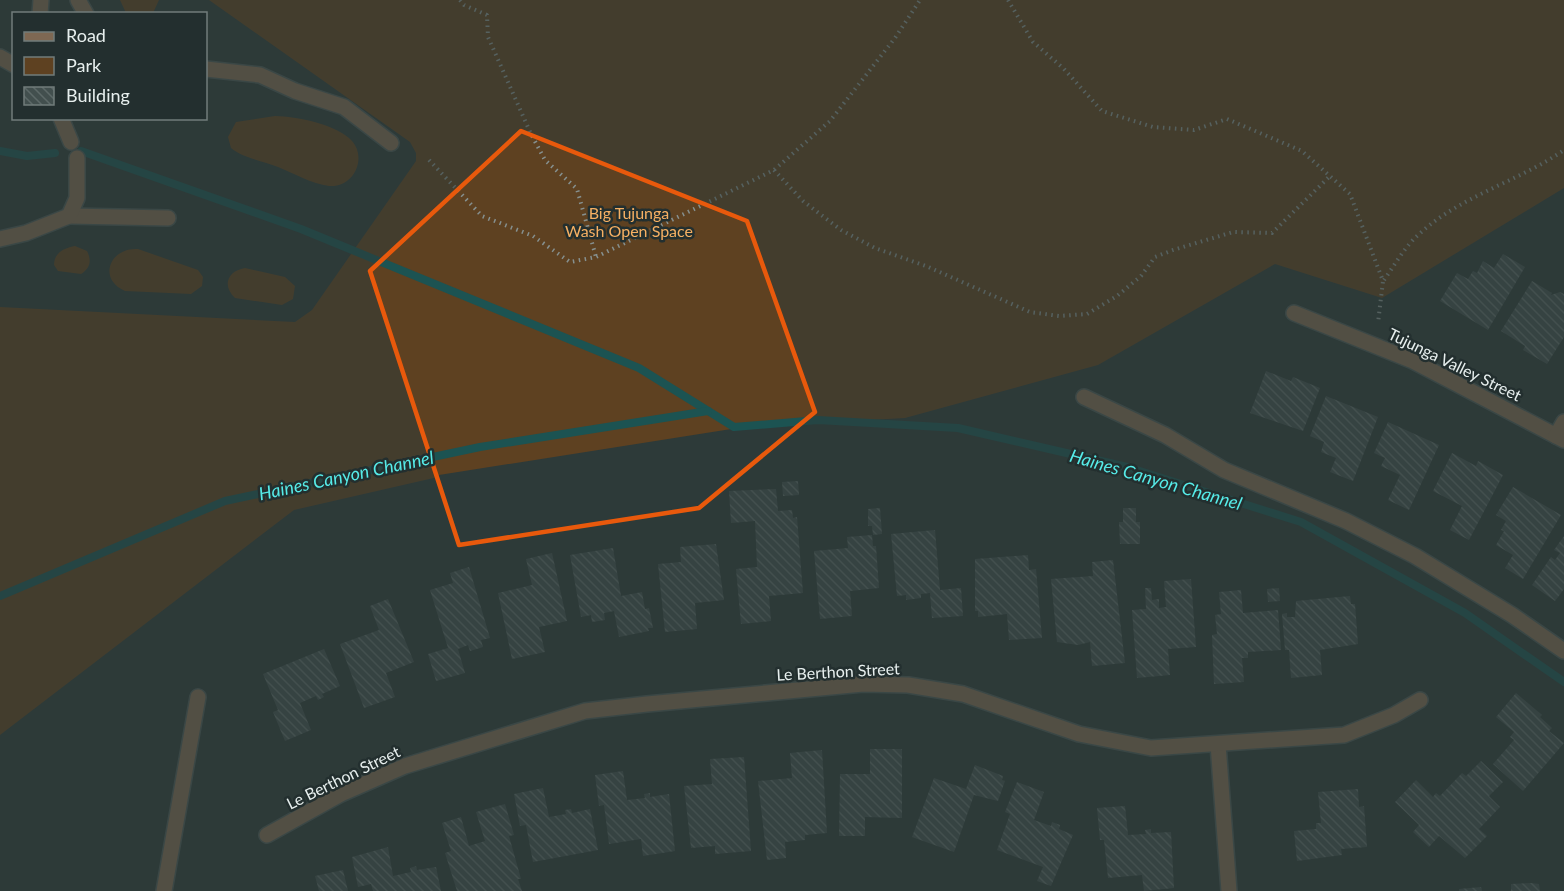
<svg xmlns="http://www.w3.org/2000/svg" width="1564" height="891" viewBox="0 0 1564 891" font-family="Lato,sans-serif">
	<defs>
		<pattern id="building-back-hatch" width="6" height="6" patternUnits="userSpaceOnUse" patternTransform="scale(1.5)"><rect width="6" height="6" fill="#424f4e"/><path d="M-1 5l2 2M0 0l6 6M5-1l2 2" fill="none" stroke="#5d6968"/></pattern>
	</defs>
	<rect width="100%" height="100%" fill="#2d3a39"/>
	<g fill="#5e4121">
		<polygon points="120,0 159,0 153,13 126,13"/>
		<polygon points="209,0 1564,0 1564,188 1382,298 1275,264 1098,365 905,418 744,427 439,475 438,477 294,510 0,735 0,307 295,322 312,310 416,161 416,153 410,142"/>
		<path d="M275,116C298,117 331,123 349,138C369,155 355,188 329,186C312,184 293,173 278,167C263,161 243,158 231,148L228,137L236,122Z"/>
		<path d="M75,246L87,251C92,261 90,268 81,274L58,271L54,265C54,252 65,248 75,246Z"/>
		<path d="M138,249L198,270L203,277L202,286L191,294L125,291C97,279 110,247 138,249Z"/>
		<path d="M245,268L285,277L295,286L293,299L282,305L235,298C222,286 227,271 245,268Z"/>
	</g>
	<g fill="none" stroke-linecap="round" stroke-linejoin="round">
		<g stroke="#1c5352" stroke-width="8">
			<polyline points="0,151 27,156 55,153"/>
			<polyline points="81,151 301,229 639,368 734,427 818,420 958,428 1127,467 1301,522 1465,613 1564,682"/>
			<polyline points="0,596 225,501 480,447 708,411"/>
		</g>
	</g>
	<g fill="url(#building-back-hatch)">
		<polygon points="1503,254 1525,267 1488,330 1440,301 1457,273 1468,279 1473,271 1477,273 1483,261 1494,268"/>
		<polygon points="1532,281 1552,293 1551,295 1560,292 1564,294 1564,337 1547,364 1523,350 1525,346 1501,331"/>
		<polygon points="1266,371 1291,381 1293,377 1320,388 1303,431 1250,413"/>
		<polygon points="1326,396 1378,417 1353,481 1330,472 1336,458 1321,452 1324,442 1310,436"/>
		<polygon points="1388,422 1439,445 1409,510 1388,500 1400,475 1381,466 1385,458 1374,453"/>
		<polygon points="1452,453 1476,466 1478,461 1503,475 1469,540 1450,530 1462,506 1433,491"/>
		<polygon points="798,481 799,495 783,496 782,482"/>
		<polygon points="1513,487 1561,515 1523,579 1505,568 1513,555 1496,545 1504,531 1501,530 1506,521 1496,515"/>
		<polygon points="776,489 778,511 792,510 793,518 797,517 803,593 769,596 771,621 741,624 736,569 757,567 755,521 731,523 729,491"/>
		<polygon points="880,508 882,534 873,535 872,526 868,526 868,509"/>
		<polygon points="1123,508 1136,508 1136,522 1140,522 1140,544 1120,544 1119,522 1123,522"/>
		<polygon points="935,530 940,590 961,588 963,616 932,618 930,593 921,594 921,598 906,600 906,595 897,596 891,534"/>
		<polygon points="872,535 873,546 876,546 879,588 850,591 852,616 820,619 814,551 848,548 847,537"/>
		<polygon points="1564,536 1564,589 1555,601 1532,585 1551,557 1555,560 1560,553 1554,550"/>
		<polygon points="716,544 724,600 695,603 697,629 665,632 658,564 681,562 680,547"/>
		<polygon points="613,548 621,596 642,592 645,609 649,608 653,628 648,628 649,631 619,637 614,611 604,613 605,620 592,622 591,615 581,617 570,555"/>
		<polygon points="552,553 567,621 539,627 545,652 512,659 498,593 532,585 526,559"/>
		<polygon points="1028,555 1029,570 1036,569 1042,638 1009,640 1007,614 978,617 978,611 975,611 975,559"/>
		<polygon points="1113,560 1125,663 1092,666 1090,642 1078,645 1057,642 1051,579 1093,576 1092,562"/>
		<polygon points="469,567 490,638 481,640 483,647 470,651 468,645 458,649 465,673 436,681 428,654 448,648 430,590 453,583 450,573"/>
		<polygon points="1191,579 1196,647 1168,649 1170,675 1137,678 1132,610 1146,609 1145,588 1151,588 1152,600 1159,599 1159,608 1166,607 1164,581"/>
		<polygon points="1279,588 1280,601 1268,602 1267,589"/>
		<polygon points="1241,590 1243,613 1278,610 1281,650 1248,652 1248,658 1242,658 1244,682 1214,684 1212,635 1217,634 1215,615 1221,614 1219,592"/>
		<polygon points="1350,596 1351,604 1355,604 1358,644 1320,650 1322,675 1291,678 1289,650 1285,650 1282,614 1287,613 1287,617 1295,617 1296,601"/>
		<polygon points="388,599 414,662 386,673 395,697 364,708 340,644 379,630 370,606"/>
		<polygon points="324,649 340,686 322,694 324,697 318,700 316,696 300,703 311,730 285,741 273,712 278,710 263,674"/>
		<polygon points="1516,693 1542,715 1540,717 1552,728 1549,731 1564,743 1523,791 1493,764 1514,740 1510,737 1514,732 1496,717"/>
		<polygon points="870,749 902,749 902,818 865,817 865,836 839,836 840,774 870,774"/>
		<polygon points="822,750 827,833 805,835 805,840 785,842 786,858 767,860 758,781 792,778 790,753"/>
		<polygon points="744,757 751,851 715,854 715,846 691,848 684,786 712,784 710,759"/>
		<polygon points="1481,761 1503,782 1489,796 1500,807 1479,829 1487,836 1465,858 1439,836 1429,847 1413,832 1419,825 1395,802 1416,780 1433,797 1436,793 1440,796 1462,773 1466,776"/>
		<polygon points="975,765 1003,776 1002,780 1005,781 998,801 974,795 954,852 912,837 934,778 966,789"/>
		<polygon points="623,771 627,800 645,798 644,794 650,793 650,797 669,794 675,851 643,856 641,839 609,844 604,805 599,806 595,775"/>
		<polygon points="1017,782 1044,792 1034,820 1051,826 1052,822 1060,825 1059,829 1073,835 1051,886 1037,881 1043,867 997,850 1010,814 1005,812"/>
		<polygon points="543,788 549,817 566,814 565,810 571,809 572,813 590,809 598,850 533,862 526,825 520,826 514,794"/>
		<polygon points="1358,789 1359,807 1364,806 1367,847 1341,849 1342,855 1297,861 1294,831 1316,829 1316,823 1321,823 1318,792"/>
		<polygon points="505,804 514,835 509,836 521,879 518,879 522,891 457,891 445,853 451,851 442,823 461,817 469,846 485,841 476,812"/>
		<polygon points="1125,806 1128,835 1146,834 1145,830 1151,829 1151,833 1171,832 1174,888 1144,891 1142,875 1108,878 1104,840 1100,840 1097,808"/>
		<polygon points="388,847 393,876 411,872 410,868 416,866 417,870 436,867 441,891 373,891 371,884 358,887 352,857"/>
		<polygon points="343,870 348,891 319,891 315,876"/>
		<polygon points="1531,883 1539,884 1540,891 1511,891 1511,884"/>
		<polygon points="1481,887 1482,891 1459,891 1459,889"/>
	</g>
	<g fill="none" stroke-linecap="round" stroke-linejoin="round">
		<g stroke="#4b5756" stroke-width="18">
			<g id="minor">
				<polyline points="78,0 86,14"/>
				<polyline points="40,14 41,0"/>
				<polyline points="0,57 14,65"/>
				<polyline points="206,69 260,75 295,91 344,107 391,143"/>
				<polyline points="61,118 71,142"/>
				<polyline points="69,216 168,218"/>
				<polyline points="0,239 26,233 69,216 77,198 77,158"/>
				<polyline points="1294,313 1413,361 1564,440"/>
				<polyline points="1084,397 1165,435 1224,470 1346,521 1415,556 1512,615 1564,651"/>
				<polyline points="1556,436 1564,422"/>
				<polyline points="1218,744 1229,891"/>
				<polyline points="267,835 341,794 405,766 585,711 647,704 863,684 908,685 963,694 1079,734 1151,748 1344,735 1394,715 1420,700"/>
				<polyline points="164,891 198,697"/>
			</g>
		</g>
		<g stroke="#86908f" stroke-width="4" stroke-dasharray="1.5 4.5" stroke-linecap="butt">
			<polyline points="460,0 464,5 487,15 488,37 531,134 545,160 577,189 596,257"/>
			<polyline points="1008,0 1033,42 1064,69 1102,111 1153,127 1194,130 1227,119 1302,151 1350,194 1383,281 1378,323"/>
			<polyline points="429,160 482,216 533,236 570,262 596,257 774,170 830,121 895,38 920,0"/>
			<polyline points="774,170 803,201 841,230 875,248 926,266 1030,312 1059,316 1087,314 1117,296 1141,276 1155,257 1173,250 1233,232 1272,233 1330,176"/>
			<path d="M1384,280C1394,266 1404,248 1417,236C1459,196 1518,182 1564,150"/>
		</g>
		<use href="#minor" stroke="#7e6853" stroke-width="15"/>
	</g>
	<path d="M0 0H1564V891H0ZM521,131L747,221L815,412L699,508L459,545L370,271Z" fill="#2d3a39" fill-opacity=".55" fill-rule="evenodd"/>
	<path fill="none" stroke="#e8590c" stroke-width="4.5" stroke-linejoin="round" d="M521,131L747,221L815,412L699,508L459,545L370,271Z"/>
	<g text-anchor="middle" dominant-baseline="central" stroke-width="5" stroke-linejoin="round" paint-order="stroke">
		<g font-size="16" fill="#f6b063" stroke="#232f2f">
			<text x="629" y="212">Big Tujunga<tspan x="629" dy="18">Wash Open Space</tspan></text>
		</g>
		<g font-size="16" fill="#e7efee" stroke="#232f2f">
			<text transform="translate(1455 364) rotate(26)">Tujunga Valley Street</text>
			<text transform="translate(838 671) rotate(-3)">Le Berthon Street</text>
			<text transform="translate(343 777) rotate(-26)">Le Berthon Street</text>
		</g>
		<g font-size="18" font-style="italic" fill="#56ebe8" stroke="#232f2f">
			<text transform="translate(346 475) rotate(-12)">Haines Canyon Channel</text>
			<text transform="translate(1156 479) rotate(16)">Haines Canyon Channel</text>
		</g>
	</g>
	<rect x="12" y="12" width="195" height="108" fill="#232f2f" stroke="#717c7b" stroke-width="1.5"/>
	<rect x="24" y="32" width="30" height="9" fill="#7e6853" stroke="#717c7b" stroke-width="1.5"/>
	<text x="66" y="42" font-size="18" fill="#e7efee">Road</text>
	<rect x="24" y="57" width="30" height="18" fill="#5e4121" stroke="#717c7b" stroke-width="1.5"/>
	<text x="66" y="72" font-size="18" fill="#e7efee">Park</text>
	<rect x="24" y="87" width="30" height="18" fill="url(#building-back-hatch)" stroke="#717c7b" stroke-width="1.5"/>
	<text x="66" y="102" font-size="18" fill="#e7efee">Building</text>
</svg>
